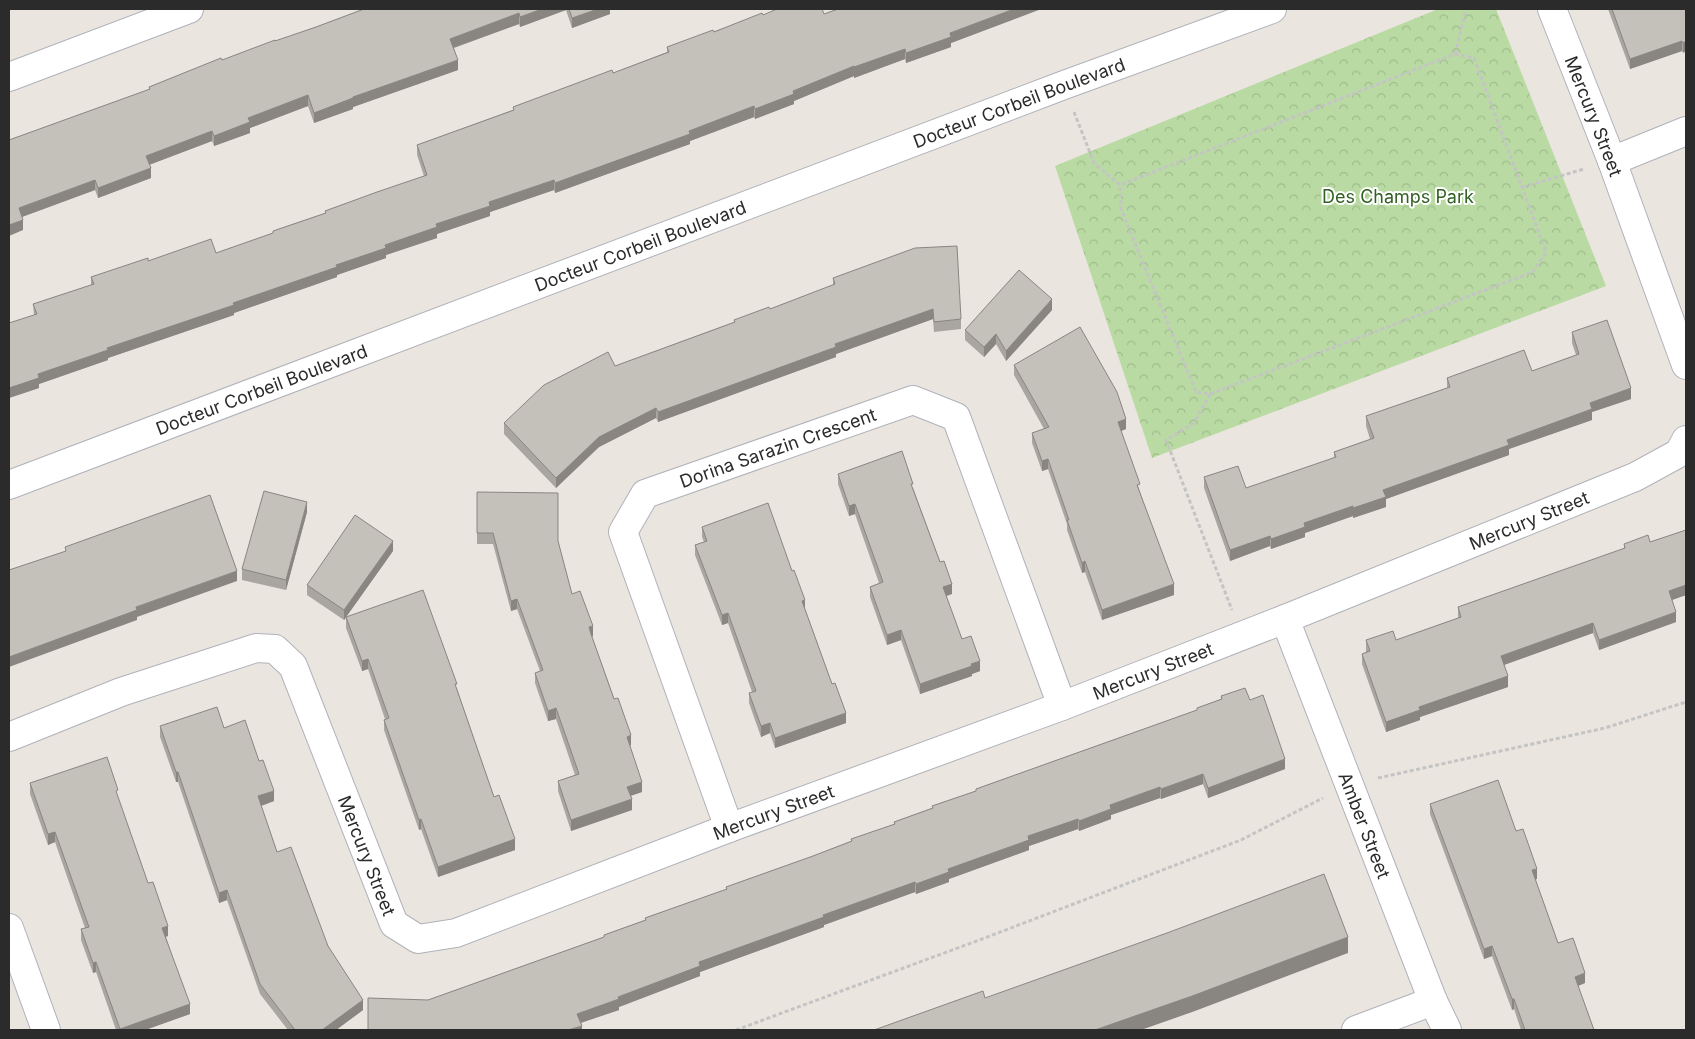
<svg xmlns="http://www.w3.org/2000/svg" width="1695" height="1039" viewBox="0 0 1695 1039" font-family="Inter,sans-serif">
	<defs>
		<pattern id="park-crowns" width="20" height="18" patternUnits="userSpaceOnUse" patternTransform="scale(1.25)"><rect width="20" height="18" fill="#b9dba3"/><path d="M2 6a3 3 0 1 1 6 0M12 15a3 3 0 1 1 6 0" fill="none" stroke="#9fbc8c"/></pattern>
	</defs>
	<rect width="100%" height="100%" fill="#ebe5df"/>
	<polygon fill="url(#park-crowns)" points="1438,9 1496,9 1606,286 1152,458 1055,166"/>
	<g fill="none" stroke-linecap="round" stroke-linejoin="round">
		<g stroke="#b0b2ba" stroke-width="30">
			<g id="minor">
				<path id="s1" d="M1552,9L1612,161L1686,365"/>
				<polyline points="9,77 189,9"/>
				<polyline points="1612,161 1686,131"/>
				<path id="s2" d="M9,485L1064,85L1272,9"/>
				<path id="s3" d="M1285,619L1433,1001L1447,1030"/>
				<path id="s4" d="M9,737L121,692L256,648L275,649L293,666L394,924L418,939L456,933L729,828L1062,706L1285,619L1635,477L1679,453L1686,440"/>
				<path id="s5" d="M729,828L623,532L645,494L913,400L956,417L1062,706"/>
				<polyline points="9,928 46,1030"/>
				<polyline points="1356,1030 1433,1001"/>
			</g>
		</g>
		<g stroke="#c4c4c4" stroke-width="3" stroke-dasharray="4 2.5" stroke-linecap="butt">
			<polyline points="1455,54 1466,9"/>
			<polyline points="1074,112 1094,163 1120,185 1121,209 1196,392 1210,394 1533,272 1546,252 1474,58 1455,54 1120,185"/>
			<polyline points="1523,187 1584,169"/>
			<polyline points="1210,394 1194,423 1166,440 1232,610"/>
			<polyline points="1378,778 1605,728 1686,702"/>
			<polyline points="736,1030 982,939 1241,840 1323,798"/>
		</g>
		<use href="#minor" stroke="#fff" stroke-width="28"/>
	</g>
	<g fill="#a9a5a0">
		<polygon points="364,9 614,9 610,10 610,14 572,28 566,10 520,27 519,24 454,48 458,70 353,107 353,109 314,123 308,106 250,128 250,133 214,146 212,141 149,165 151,178 98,198 95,190 22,217 23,230 9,140 149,90 149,87 316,27"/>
		<polygon points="838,9 1041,9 951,43 951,47 906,63 905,59 854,78 854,76 794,101 794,104 755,119 754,117 690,141 690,144 555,193 554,190 490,212 490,216 437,234 437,238 386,255 386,258 337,275 337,277 234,313 234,315 108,358 108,360 39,384 39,388 9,398 9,323 34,315 33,304 91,285 91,277 148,261 216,253 273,233 273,231 325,213 325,211 424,176 417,155 417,145 513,110 513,107 613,73 667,52 667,47 763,15 824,14"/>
		<polygon points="1608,9 1686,9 1683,53 1682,51 1630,69"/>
		<polygon points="833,278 961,319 961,329 934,332 933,319 836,354 836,357 658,422 656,418 599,447 556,488 504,434 504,423 615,366 734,322 734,320 770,309 833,285"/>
		<polygon points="1052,310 1006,361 996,344 984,357 965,340 965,330"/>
		<polygon points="1572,332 1631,399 1592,412 1592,420 1509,449 1509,455 1386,499 1386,507 1353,518 1353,516 1305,533 1305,537 1271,549 1270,546 1230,561 1204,488 1204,477 1246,488 1334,458 1334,452 1370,439 1366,426 1366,416 1447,388 1447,378 1532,371 1576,355 1572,343"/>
		<polygon points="1014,365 1126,429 1121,431 1140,492 1174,595 1102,620 1085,572 1082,573 1067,530 1067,524 1048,469 1042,471 1032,443 1032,433 1044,429 1014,375"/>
		<polygon points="838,474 913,488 952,594 946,596 962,639 980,671 972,674 972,676 920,694 901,640 887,645 870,597 870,587 879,583 855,514 849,516 838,484"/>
		<polygon points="477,492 558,541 572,594 593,636 592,637 631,745 630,746 642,792 630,796 632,810 571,831 558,791 558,781 575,775 556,719 548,721 535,683 535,673 540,671 517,609 511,611 493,544 477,544"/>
		<polygon points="307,512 286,590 242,580 242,569"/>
		<polygon points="702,527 805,609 846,723 775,748 770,733 761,737 749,703 749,693 752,692 728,623 722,625 695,555 695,545 704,542 702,537"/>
		<polygon points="1650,542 1686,595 1672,600 1676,622 1599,650 1593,633 1504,665 1508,687 1420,717 1420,720 1386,732 1362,664 1362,654 1366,652 1366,640 1396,640 1458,618 1458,607 1624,549 1624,544"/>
		<polygon points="393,551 346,617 457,689 494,797 515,850 438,877 421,829 419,830 384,730 384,720 385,719 368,669 362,671 346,628 346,618 344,620 307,595 307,585"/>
		<polygon points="1221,696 1250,700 1285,769 1208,798 1203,784 1161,799 1160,798 1111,815 1111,819 1079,831 1078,829 1029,846 1029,850 949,879 949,882 916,894 915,892 824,925 824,927 700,972 700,976 619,1007 619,1010 581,1023 582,1030 428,1000 604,937 604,935 645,920 645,918 726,890 726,887 813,856 851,841 851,839 894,825 894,822 932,808 932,806 976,791 976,789 1197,710 1197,708 1221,699"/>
		<polygon points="160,726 224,728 274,801 261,806 277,852 363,1010 336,1030 288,1030 260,994 227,900 219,903 178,782 176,782 160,737"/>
		<polygon points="30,783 118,799 148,883 168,936 166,937 190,1014 145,1030 116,1030 96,972 93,973 81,940 81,929 85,928 55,842 48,845 30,794"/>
		<polygon points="1430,804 1516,831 1537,879 1535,879 1558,943 1585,983 1578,986 1594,1030 1521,1030 1514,1009 1512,1010 1492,956 1484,959 1430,814"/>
	</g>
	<g fill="#898682">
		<polygon points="542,9 566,9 566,10 520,27 520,17"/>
		<polygon points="598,9 614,9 610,10 610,14 572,28 572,18"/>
		<polygon points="1014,9 1041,9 951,43 951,47 906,63 906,53 950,33"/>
		<polygon points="519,13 519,24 450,49 450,39"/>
		<polygon points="1682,41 1682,51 1630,69 1630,59"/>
		<polygon points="1686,41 1686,51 1683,53 1683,43"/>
		<polygon points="905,49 905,59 854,78 854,67"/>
		<polygon points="458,60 458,70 353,107 353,109 314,123 314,113 353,97"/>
		<polygon points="854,66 854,76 794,101 794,104 755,119 755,109 793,91"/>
		<polygon points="308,95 308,106 250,128 250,133 214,146 214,136 248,118"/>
		<polygon points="754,106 754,117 690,141 690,144 555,193 555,183 689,131"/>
		<polygon points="212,131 212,141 146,166 146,156"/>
		<polygon points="151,168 151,178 98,198 98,188"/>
		<polygon points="95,180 95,190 19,218 19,208"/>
		<polygon points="554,180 554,190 490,212 490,216 437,234 437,238 386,255 386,258 337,275 337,277 234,313 234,315 108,358 108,360 39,384 39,388 9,398 9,388 38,374 107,348 233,303 336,265 489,202"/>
		<polygon points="23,220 23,230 9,236 9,225"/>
		<polygon points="1052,299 1052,310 1006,361 1006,351"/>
		<polygon points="933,309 933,319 836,354 836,357 658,422 658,412 835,344"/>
		<polygon points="996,334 996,344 984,357 984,347"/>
		<polygon points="1631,388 1631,399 1592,412 1592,420 1509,449 1509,455 1386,499 1386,507 1353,518 1353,508 1383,490 1507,440 1590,403"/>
		<polygon points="656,408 656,418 599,447 556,488 556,478 599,437"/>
		<polygon points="1126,419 1126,429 1118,432 1118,422"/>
		<polygon points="1048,459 1048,469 1042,471 1042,461"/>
		<polygon points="307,502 307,512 286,590 286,580"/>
		<polygon points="855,504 855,514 849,516 849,506"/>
		<polygon points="1353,506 1353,516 1305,533 1305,537 1271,549 1271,539 1304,523"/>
		<polygon points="1270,536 1270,546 1230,561 1230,550"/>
		<polygon points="393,541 393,551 344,620 344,610"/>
		<polygon points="1085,561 1085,572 1082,573 1082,563"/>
		<polygon points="237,571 237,581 137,617 137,620 9,667 9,657 136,607"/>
		<polygon points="952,584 952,594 943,597 943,587"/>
		<polygon points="1174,584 1174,595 1102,620 1102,610"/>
		<polygon points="1686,585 1686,595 1669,601 1669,591"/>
		<polygon points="517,599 517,609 511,611 511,601"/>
		<polygon points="805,600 805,611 802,601"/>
		<polygon points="1676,612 1676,622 1599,650 1599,640"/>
		<polygon points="728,613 728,623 722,625 722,615"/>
		<polygon points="1593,623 1593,633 1501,666 1501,656"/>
		<polygon points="593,626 593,636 589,637 589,627"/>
		<polygon points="901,630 901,640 887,645 887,635"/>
		<polygon points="368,659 368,669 362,671 362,661"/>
		<polygon points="980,661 980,671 972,674 972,676 920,694 920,684"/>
		<polygon points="1508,676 1508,687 1420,717 1420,720 1386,732 1386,722 1419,707"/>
		<polygon points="556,708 556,719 548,721 548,711"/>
		<polygon points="846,713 846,723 775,748 775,738"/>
		<polygon points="770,723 770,733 761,737 761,726"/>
		<polygon points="631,735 631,745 627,747 627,737"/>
		<polygon points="1285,759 1285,769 1208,798 1208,788"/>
		<rect x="176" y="772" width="2" height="10"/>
		<polygon points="1203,774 1203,784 1161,799 1161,789"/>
		<polygon points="642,782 642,792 627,797 627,787"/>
		<polygon points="1160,787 1160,798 1111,815 1111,819 1079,831 1079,821 1110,805"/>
		<polygon points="274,791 274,801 258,807 258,796"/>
		<polygon points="632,799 632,810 571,831 571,820"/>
		<polygon points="421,819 421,829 419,830 419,820"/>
		<polygon points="1078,819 1078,829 1029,846 1029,850 949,879 949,882 916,894 916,884 948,869 1028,836"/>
		<polygon points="55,832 55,842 48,845 48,834"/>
		<polygon points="515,839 515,850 438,877 438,867"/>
		<polygon points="1537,869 1537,879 1532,881 1532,870"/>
		<polygon points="915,882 915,892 824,925 824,927 700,972 700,976 619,1007 619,1010 577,1024 577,1014 699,962 823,915"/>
		<polygon points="227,890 227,900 219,903 219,893"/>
		<polygon points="168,926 168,936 162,938 162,928"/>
		<polygon points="1348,937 1348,953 1195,1011 1141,1030 1095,1030"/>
		<polygon points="1492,946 1492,956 1484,959 1484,949"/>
		<polygon points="96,962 96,972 93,973 93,963"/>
		<polygon points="1585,973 1585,983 1575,987 1575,977"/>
		<polygon points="1512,999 1514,999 1514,1009 1512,1010"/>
		<polygon points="363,1000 363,1010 336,1030 322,1030"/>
		<polygon points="190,1004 190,1014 145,1030 120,1030 120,1029"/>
		<polygon points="582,1026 582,1030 568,1030"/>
	</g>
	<g fill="#c4c0ba" stroke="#898682">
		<polygon points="364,9 542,9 520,17 519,13 450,39 458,60 353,97 353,98 314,113 308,95 248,118 250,122 214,136 212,131 146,156 151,168 98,188 95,180 19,208 23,220 9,225 9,140 150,89 149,87 221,58 222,60 275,40 275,41 316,27"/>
		<polygon points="569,9 598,9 572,18"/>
		<polygon points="777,9 822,9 824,14 838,9 1014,9 950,33 951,37 906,53 905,49 854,67 854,66 793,91 794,94 755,109 754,106 689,131 690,134 555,183 554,180 489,202 490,206 436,224 437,227 385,245 386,248 336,265 337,267 233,303 234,305 107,348 108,350 38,374 39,378 9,388 9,323 37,314 33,304 94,284 91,277 148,258 148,261 211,239 216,253 273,233 273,231 326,213 325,211 377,192 427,175 417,145 514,110 513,107 612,70 613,73 669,52 667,47 713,30 714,32 762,13 763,15"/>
		<polygon points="1612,9 1686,9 1686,41 1683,43 1682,41 1630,59"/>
		<polygon points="957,246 961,319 934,322 933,309 835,344 836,347 658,412 656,408 599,437 556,478 504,423 544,385 608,352 615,366 735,322 734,320 769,307 770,309 835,284 833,278 915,248"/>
		<polygon points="1019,270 1052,299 1006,351 996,334 984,347 965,330"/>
		<polygon points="1607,320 1631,388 1590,403 1592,409 1507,440 1509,445 1383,490 1386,497 1353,508 1353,506 1304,523 1305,527 1271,539 1270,536 1230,550 1204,477 1238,466 1246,488 1336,457 1334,452 1374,438 1366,416 1450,387 1447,378 1524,350 1532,371 1579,354 1572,332"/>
		<polygon points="1080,327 1117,392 1126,419 1118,422 1140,484 1137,485 1174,584 1102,610 1085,561 1082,563 1067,520 1069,520 1048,459 1042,461 1032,433 1049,427 1014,365"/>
		<polygon points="902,451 913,484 911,484 940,562 944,561 952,584 943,587 962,639 971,636 980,661 971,664 972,666 920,684 901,630 887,635 870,587 883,582 855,504 849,506 838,474"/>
		<polygon points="264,491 307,502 286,580 242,569"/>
		<polygon points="477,492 558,493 558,541 572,594 580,591 593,626 589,627 591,634 614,699 618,698 631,735 627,737 642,782 627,787 632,799 571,820 558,781 579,774 556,708 548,711 535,673 543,670 517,599 511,601 493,533 477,533"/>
		<polygon points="210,495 237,571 136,607 137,610 9,657 9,570 66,551 65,547"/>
		<polygon points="768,503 792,571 794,570 805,600 802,601 832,684 835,683 846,713 775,738 770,723 761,726 749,693 756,691 728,613 722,615 695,545 707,541 702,527"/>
		<polygon points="355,515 393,541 344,610 307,585"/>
		<polygon points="1686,530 1686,585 1669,591 1676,612 1599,640 1593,623 1501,656 1508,676 1419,707 1420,710 1386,722 1362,654 1370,651 1366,640 1393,631 1396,640 1461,617 1458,607 1625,548 1624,544 1648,535 1650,542"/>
		<polygon points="423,590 457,684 455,684 494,797 499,795 515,839 438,867 421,819 419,820 384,720 389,718 368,659 362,661 346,617"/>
		<polygon points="1245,688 1250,700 1263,695 1285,759 1208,788 1203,774 1161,789 1160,787 1110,805 1111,809 1079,821 1078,819 1028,836 1029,840 948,869 949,872 916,884 915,882 823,915 824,917 699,962 700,966 618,997 619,999 577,1014 582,1026 568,1030 368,1030 368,998 428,1000 604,937 604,935 646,920 645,918 727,889 726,887 813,856 852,841 851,839 895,824 894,822 933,808 932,806 976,791 976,789 1197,710 1197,708 1222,699 1221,696"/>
		<polygon points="217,707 224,728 245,720 259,761 263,760 274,791 258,796 277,852 291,847 328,946 363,1000 322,1030 295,1030 260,984 227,890 219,893 178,772 176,772 160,726"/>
		<polygon points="107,757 118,790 116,791 148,883 153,882 168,926 162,928 190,1004 120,1029 96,962 93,963 81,929 89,927 55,832 48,834 30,783"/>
		<polygon points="1498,780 1516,831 1523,829 1537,869 1532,870 1558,943 1573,938 1585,973 1575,977 1594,1030 1525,1030 1514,999 1512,999 1492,946 1484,949 1430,804"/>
		<polygon points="1324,874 1348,937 1195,995 1095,1030 874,1030 983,991 985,998 1167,933"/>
	</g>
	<g text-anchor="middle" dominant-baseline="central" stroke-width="4" stroke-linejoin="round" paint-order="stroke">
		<g font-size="18" fill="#2b2b2b" stroke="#fff">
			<text stroke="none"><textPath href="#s2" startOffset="1080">Docteur Corbeil Boulevard</textPath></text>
			<text stroke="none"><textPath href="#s1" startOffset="115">Mercury Street</textPath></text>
			<text stroke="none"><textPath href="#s2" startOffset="675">Docteur Corbeil Boulevard</textPath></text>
			<text stroke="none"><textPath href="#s2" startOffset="270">Docteur Corbeil Boulevard</textPath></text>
			<text stroke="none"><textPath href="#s5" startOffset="499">Dorina Sarazin Crescent</textPath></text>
			<text stroke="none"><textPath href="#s4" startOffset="1800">Mercury Street</textPath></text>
			<text stroke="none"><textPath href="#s4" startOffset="1395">Mercury Street</textPath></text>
			<text stroke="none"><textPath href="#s4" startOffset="990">Mercury Street</textPath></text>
			<text stroke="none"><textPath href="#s3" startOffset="221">Amber Street</textPath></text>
			<text stroke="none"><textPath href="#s4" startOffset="510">Mercury Street</textPath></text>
		</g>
		<g font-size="18" fill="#336023" stroke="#fff">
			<text x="1398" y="196">Des Champs Park</text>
		</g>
	</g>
	<rect width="1695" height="1039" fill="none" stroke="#2b2b2b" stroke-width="20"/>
</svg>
